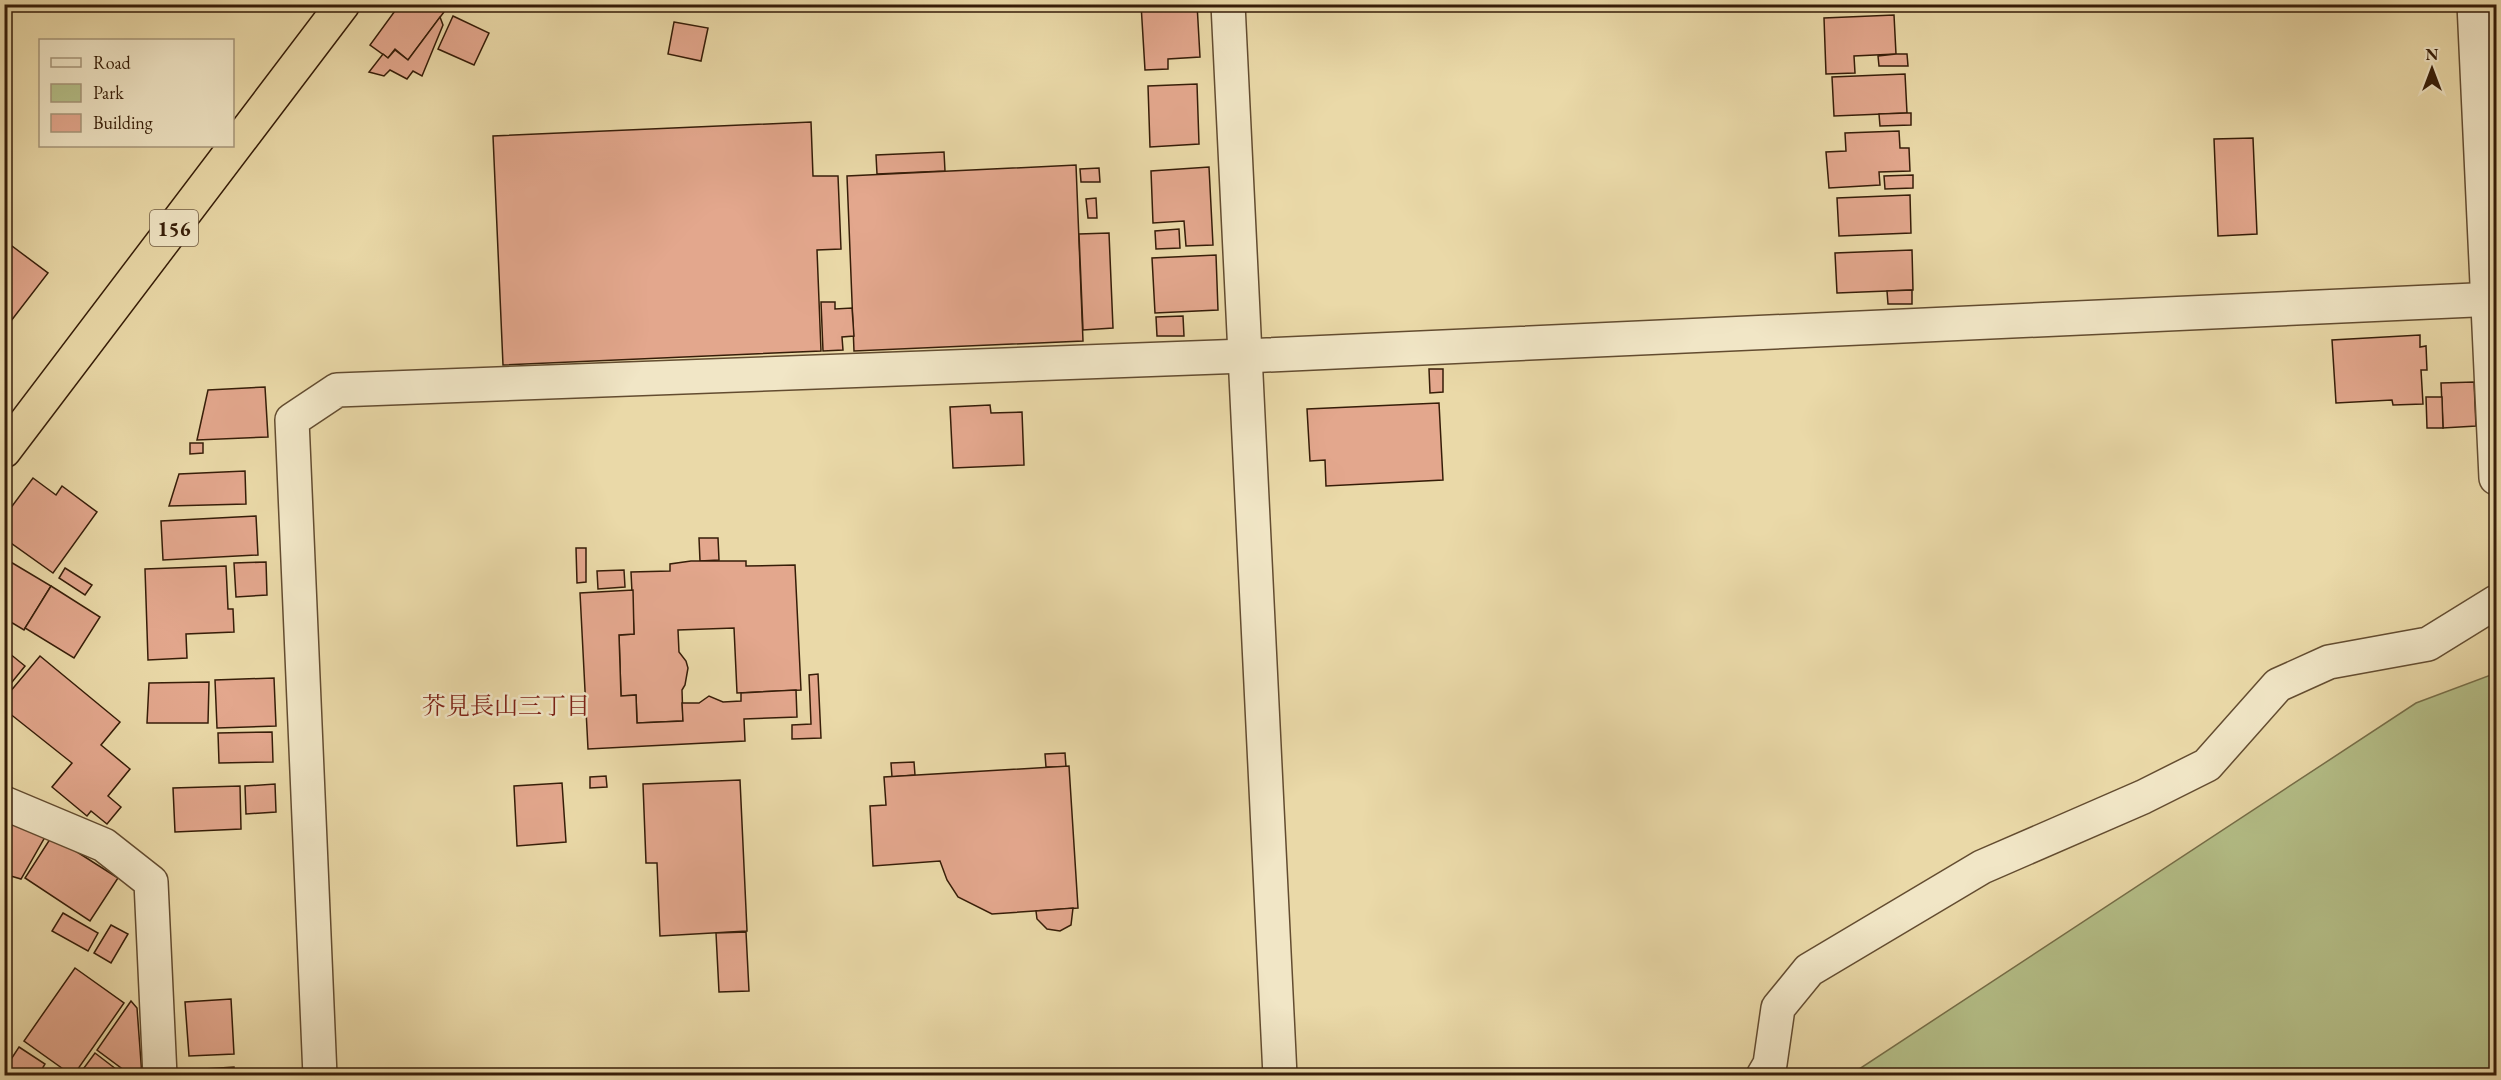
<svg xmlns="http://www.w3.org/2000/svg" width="2501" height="1080" viewBox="0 0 2501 1080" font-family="'EB Garamond','Noto Serif JP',serif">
	<rect width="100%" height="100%" fill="#ead9a8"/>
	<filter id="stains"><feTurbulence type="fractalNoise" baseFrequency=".00333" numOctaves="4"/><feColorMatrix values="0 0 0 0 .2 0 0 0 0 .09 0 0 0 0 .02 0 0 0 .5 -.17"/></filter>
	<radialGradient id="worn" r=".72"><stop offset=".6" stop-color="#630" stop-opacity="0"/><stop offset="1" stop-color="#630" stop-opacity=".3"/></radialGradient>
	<polygon fill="#b5c089" stroke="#766e48" stroke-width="1.5" points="2496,673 2496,1075 1850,1075 2416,703"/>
	<g fill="#e3a78d" stroke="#361d08" stroke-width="1.5">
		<polygon points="400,4 417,4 422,9 426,4 450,4 408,60 395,49 388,58 370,45"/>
		<polygon points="1141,4 1197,4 1200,57 1168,59 1168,69 1145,70"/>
		<polygon points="1883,4 1905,4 1905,9 1883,10"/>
		<polygon points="1894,15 1896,54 1854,56 1855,73 1826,74 1824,18"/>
		<polygon points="453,16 489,33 474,65 438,49"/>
		<polygon points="440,17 443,25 422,76 413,71 407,79 390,70 384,76 369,72 383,54 388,58 395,50 408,60"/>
		<polygon points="674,22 708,28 701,61 668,54"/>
		<polygon points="1896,54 1907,54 1908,66 1879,66 1878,56"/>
		<polygon points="1905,74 1907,113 1834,116 1832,77"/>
		<polygon points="1197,84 1199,144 1150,147 1148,86"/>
		<polygon points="1907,113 1911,113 1911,125 1880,126 1879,114"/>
		<polygon points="811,122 813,176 838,176 841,249 817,250 821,351 503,365 493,136"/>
		<polygon points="1899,131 1900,148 1909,148 1910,171 1879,172 1880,185 1829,188 1826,152 1846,151 1845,133"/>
		<polygon points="2253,138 2257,234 2218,236 2214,139"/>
		<polygon points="944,152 945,171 877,174 876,155"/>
		<polygon points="1076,165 1083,341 854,351 847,176"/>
		<polygon points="1209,167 1213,245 1186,246 1184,221 1153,223 1151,171"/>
		<polygon points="1099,168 1100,182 1081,182 1080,169"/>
		<polygon points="1913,175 1913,188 1885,189 1884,176"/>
		<polygon points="1910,195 1911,233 1839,236 1837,198"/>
		<polygon points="1096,198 1097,218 1088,218 1086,199"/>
		<polygon points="1179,229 1180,248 1156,249 1155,231"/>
		<polygon points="1109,233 1113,328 1083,330 1079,234"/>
		<polygon points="4,240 48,273 4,330"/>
		<polygon points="1912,250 1913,290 1837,293 1835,253"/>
		<polygon points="1216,255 1218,310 1155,313 1152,258"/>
		<polygon points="1912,290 1912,304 1888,304 1887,291"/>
		<polygon points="821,302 835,302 835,309 852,308 854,336 842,337 843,350 823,351"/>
		<polygon points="1183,316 1184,336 1157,336 1156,317"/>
		<polygon points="2420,335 2420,347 2426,346 2427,370 2421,370 2423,404 2393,405 2392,400 2336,403 2332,340"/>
		<polygon points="1429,369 1443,369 1443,392 1430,393"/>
		<polygon points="2474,382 2476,426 2443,428 2441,383"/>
		<polygon points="265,387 268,437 197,440 208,390"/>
		<polygon points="2426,397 2442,397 2443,428 2427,428"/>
		<polygon points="1439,403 1443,480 1326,486 1325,460 1310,461 1307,409"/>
		<polygon points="990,405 991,413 1022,412 1024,465 953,468 950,407"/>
		<polygon points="190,443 203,443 203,453 190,454"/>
		<polygon points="245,471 246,504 169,506 179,474"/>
		<polygon points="33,478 56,495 62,486 97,512 53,573 4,538 4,517"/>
		<polygon points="256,516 258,555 163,560 161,521"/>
		<polygon points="699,538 718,538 719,560 700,561"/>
		<polygon points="576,548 586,548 586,582 577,583"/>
		<polygon points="4,558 51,586 24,630 4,618"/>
		<polygon points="691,561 746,561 746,566 795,565 801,690 737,693 734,628 678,630 679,652 686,661 688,668 685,685 682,690 683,721 637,723 636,695 621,696 619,635 634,634 631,572 670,571 670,564"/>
		<polygon points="266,562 267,595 236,597 234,563"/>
		<polygon points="226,566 228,609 233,609 234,632 186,634 187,658 148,660 145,569"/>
		<polygon points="65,568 92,585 85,595 59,578"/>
		<polygon points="624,570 625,587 598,589 597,571"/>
		<polygon points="51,586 100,617 74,658 25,628"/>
		<polygon points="633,590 634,634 619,635 621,696 636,695 637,723 683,721 682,703 699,703 709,696 723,702 741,701 741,693 796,690 797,717 744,719 745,741 588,749 580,593"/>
		<polygon points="4,649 25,666 4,692"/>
		<polygon points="40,656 120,722 101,745 130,769 108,796 121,807 107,824 91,811 87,816 52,787 72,763 4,709 4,699"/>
		<polygon points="818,674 821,738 792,739 792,725 811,724 809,675"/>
		<polygon points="274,678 276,726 217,728 215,680"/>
		<polygon points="209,682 208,723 147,723 149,683"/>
		<polygon points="272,732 273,762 219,763 218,733"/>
		<polygon points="1065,753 1066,767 1046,767 1045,754"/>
		<polygon points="914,762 915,775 892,777 891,763"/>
		<polygon points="1069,766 1078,908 992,914 958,897 947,880 940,861 873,866 870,806 886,805 884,777"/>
		<polygon points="606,776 607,787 590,788 590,777"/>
		<polygon points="740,780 747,931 660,936 657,863 646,863 643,784"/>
		<polygon points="562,783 566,842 517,846 514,786"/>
		<polygon points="275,784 276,812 246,814 245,786"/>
		<polygon points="240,786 241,829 175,832 173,788"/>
		<polygon points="4,815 45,837 21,879 4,874"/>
		<polygon points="52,836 118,878 90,921 25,878"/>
		<polygon points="1073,908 1071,925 1060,931 1047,929 1037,919 1036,911"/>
		<polygon points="63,913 98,933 88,951 52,931"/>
		<polygon points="111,925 128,934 111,963 94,953"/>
		<polygon points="746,932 749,991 719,992 716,933"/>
		<polygon points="75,968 124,1003 73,1076 24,1041"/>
		<polygon points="231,999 234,1054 189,1056 185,1002"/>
		<polygon points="131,1001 137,1008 142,1076 132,1076 97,1050"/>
		<polygon points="19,1047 45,1064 38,1076 13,1076 4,1070"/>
		<polygon points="95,1053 125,1076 78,1076"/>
		<polygon points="234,1067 235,1076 189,1076 189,1070"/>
	</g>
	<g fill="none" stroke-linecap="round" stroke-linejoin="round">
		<g stroke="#634c30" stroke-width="36">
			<g id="street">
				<polyline points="1228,4 1280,1076"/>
				<polyline points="2474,4 2496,478"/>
				<polyline points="4,803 104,845 151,882 160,1076"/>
				<polyline points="320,1076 292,420 337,390 1245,356 2496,299"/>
				<polyline points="1763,1076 1770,1064 1778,1008 1809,970 1982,867 2143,797 2207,765 2278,685 2329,662 2428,644 2496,602"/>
			</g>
		</g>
		<g stroke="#361d08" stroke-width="36">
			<polyline id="highway" points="4,451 343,4"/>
		</g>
		<use href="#street" stroke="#f1e6c6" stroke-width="33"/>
		<use href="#highway" stroke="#ead9a8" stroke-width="33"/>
	</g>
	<g text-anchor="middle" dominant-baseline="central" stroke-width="5" stroke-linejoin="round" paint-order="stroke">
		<rect fill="#f1e6c6" stroke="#6e5941" stroke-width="1.5" x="150" y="210" width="48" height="36" rx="4.5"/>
		<g font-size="21" font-weight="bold" fill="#361d08">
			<text x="174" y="228">156</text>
		</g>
		<g font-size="24" fill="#7a1f14" stroke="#f1e6c6">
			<text x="506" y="705">芥見長山三丁目</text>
		</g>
	</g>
	<rect width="2501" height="1080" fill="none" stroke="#ead9a8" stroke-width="24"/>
	<rect x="6" y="6" width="2489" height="1068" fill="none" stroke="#361d08" stroke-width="3"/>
	<rect x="12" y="12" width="2477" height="1056" fill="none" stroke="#361d08" stroke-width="1.5"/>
	<rect x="39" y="39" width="195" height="108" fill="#f1e6c6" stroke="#a6967a" stroke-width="1.5"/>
	<rect x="51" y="58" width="30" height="9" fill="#f1e6c6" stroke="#a6967a" stroke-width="1.5"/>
	<text x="93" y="69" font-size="18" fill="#361d08">Road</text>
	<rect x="51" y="84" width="30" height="18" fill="#b5c089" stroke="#a6967a" stroke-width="1.5"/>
	<text x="93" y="99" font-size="18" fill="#361d08">Park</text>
	<rect x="51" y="114" width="30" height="18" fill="#e3a78d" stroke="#a6967a" stroke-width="1.5"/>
	<text x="93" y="129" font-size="18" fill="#361d08">Building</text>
	<g transform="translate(2432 69)" stroke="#f1e6c6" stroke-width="4.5" paint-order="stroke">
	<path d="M0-4.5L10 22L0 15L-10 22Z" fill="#361d08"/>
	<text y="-9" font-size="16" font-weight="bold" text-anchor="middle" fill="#361d08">N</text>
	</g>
	<rect width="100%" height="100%" filter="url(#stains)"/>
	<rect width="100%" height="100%" fill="url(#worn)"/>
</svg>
